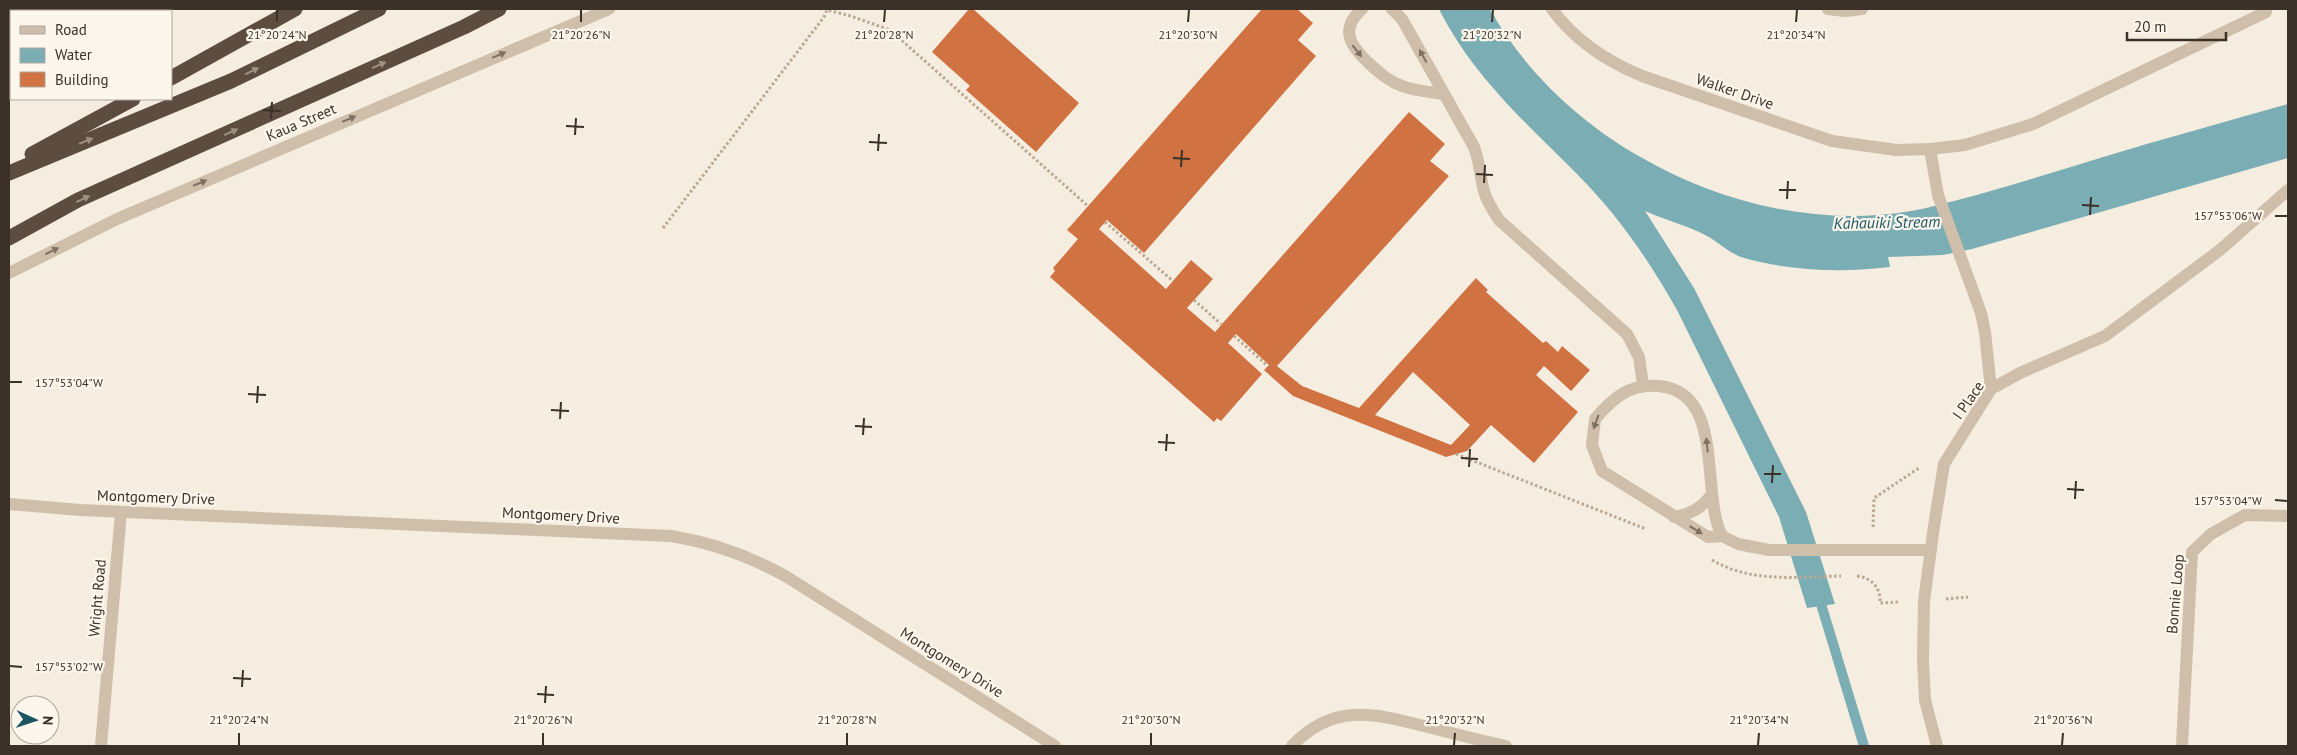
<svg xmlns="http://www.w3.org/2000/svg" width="2297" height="755" viewBox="0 0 2297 755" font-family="'PT Sans',sans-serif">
	<rect width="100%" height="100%" fill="#f5eddf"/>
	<path fill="#7badb5" d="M1439,9H1490C1523,69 1578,121 1637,155C1718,203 1817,227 1911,211C1925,209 1940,204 1954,201C2003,188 2051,173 2100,158C2162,139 2225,122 2288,104V158L1972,249L1943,255L1888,257L1890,267C1842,273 1787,271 1741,257C1730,253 1719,243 1709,237C1689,226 1665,220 1645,211L1694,288L1806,512L1835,604L1807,608L1779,517L1677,310C1649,260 1617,214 1576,173C1525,122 1472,75 1439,9Z"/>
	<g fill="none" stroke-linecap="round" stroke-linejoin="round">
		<polyline stroke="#7badb5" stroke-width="10" points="1818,594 1864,746"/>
	</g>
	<g fill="#d07242" fill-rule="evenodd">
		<polygon points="969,9 973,9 1079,103 1036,152 966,90 970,86 932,52"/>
		<path d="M1262,9H1297L1313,23L1298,40L1316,56L1144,253L1107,220L1099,229L1166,289L1191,260L1213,279L1187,308L1215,332L1409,112L1445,144L1430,161L1449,176L1277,366L1302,386L1359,408L1476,278L1488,290L1486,292L1543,343L1546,341L1558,352L1562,346L1590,370L1571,391L1544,366L1536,375L1578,412L1534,463L1491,425L1467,451L1446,457L1293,396L1264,370L1269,365L1236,334L1228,343L1262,374L1221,421L1217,418L1214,422L1050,277L1055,271L1053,268L1078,239L1067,230ZM1413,372L1470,425L1451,445L1375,415Z"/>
	</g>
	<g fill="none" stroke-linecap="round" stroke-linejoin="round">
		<g stroke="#bba893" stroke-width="3" stroke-dasharray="2.5 2.5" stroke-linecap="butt">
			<polyline points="1105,222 1173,281"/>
			<polyline points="663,228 824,17 827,10 851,16 890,30 1088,206"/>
			<polyline points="1194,300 1221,324"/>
			<polyline points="1234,336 1268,366"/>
			<polyline points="1456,454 1646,529"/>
			<polyline points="1873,527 1874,498 1919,468"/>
			<path d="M1712,560C1751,583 1797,577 1841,576"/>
			<path d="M1857,576C1872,578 1881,588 1880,603L1900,602"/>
			<polyline points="1946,599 1968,597"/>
		</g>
		<g stroke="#cfbea9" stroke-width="12">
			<path d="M1362,9C1337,31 1353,49 1372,66C1381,74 1390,82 1402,86C1415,91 1430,92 1444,94"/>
			<path d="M1392,9L1402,19L1474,147C1480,163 1480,176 1484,191C1487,202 1493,211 1499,220L1627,334L1639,357L1643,385"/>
			<path d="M1552,9C1575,41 1606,61 1642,76L1832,141L1896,150L1930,149L1965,145L2033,124L2266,12"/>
			<polyline points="1828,9 1845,11 1862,9"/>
			<polyline points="1930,149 1938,195 1981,313 1985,332 1991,389"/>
			<path d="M1674,517C1691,514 1702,508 1712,494"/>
			<path d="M1722,536L1708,537L1602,471L1592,445L1595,419C1613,398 1630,383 1659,386C1726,392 1700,494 1722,536L1738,544L1769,550H1931"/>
			<polyline points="101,746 121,512"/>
			<path d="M1292,746C1332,703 1373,713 1424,726C1451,733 1478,740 1506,746"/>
			<polyline points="1937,746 1925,700 1923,661 1924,601 1934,526 1944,464 1991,389 2020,373 2105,336 2220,250 2288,190"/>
		</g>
		<g stroke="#cfbea9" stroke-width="12">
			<path d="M9,504L80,510L671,536C714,543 750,556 787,577L1055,746"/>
			<polyline points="2182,746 2192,552 2211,534 2245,515 2288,516"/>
		</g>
		<polyline stroke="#cfbea9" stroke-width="12" points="9,273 117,219 609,9"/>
		<g stroke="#5d4c40" stroke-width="15">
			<polyline points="26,11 30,9"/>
			<polyline points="122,11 127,9"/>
			<polyline points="9,22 11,20"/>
			<polyline points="9,68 11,67"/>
			<polyline points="171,78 295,9"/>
			<polyline points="32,154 133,99"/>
			<polyline points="9,173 231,81 379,9"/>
			<polyline points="9,238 78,200 464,27 499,9"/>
		</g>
	</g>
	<defs><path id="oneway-solid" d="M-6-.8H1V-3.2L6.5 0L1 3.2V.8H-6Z" transform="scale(1.25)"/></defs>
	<g fill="#7e7063">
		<use href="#oneway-solid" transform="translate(1357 51) rotate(51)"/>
		<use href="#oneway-solid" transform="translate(499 55) rotate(-23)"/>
		<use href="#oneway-solid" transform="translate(1423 56) rotate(-119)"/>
		<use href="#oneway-solid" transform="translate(349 119) rotate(-23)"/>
		<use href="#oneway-solid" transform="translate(200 183) rotate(-23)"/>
		<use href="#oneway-solid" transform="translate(52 251) rotate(-26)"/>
		<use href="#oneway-solid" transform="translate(1596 422) rotate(110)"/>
		<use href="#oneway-solid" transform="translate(1707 445) rotate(-96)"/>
		<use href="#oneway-solid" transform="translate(1696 530) rotate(31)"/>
	</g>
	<g fill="#9d9085">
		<use href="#oneway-solid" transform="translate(379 65) rotate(-24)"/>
		<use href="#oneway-solid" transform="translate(252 71) rotate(-26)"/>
		<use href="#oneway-solid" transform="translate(231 132) rotate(-24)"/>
		<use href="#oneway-solid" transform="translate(86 141) rotate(-22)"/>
		<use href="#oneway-solid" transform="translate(83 199) rotate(-25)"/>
	</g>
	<path fill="none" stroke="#3b3129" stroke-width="2" d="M277,22V10M581,22V10M884,22L885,10M1188,22L1189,10M1492,22L1493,10M1796,22L1797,10M263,110L281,111M271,119L272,102M566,126L584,127M575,135L576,118M869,142L887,143M878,151L879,134M1173,158L1190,159M1181,167L1182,150M1476,174L1493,175M1484,183L1485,165M1779,190H1796M1787,199L1788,181M2082,205L2099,206M2090,215L2091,197M2275,216H2287M10,382H22M248,394L266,395M257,403L258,386M551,410L569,411M560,419L561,402M855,426L872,427M863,435L864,418M1158,442L1175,443M1166,451L1167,434M1461,458L1478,459M1469,467L1470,449M1764,474H1781M1772,483L1773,465M2067,489L2084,490M2075,499L2076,481M2275,500L2287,501M10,666L22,667M233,678L251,679M242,687L243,670M537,694L554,695M545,703L546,686M239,745V733M543,745V733M847,745V733M1151,745V733M1454,745L1455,733M1758,745L1759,733M2062,745L2063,733"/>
	<g text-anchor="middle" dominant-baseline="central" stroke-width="4.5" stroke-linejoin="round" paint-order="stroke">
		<g font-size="15" fill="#3b3129" stroke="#fcf6ec">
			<text transform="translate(1735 91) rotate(19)">Walker Drive</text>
			<text transform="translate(301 122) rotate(-23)">Kaua Street</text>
			<text transform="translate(1968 400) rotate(-55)">I Place</text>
			<text transform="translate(156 497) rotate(2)">Montgomery Drive</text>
			<text transform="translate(561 515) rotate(3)">Montgomery Drive</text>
			<text transform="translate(2175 594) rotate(-85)">Bonnie Loop</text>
			<text transform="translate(97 598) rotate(-85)">Wright Road</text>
			<text transform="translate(952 662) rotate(32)">Montgomery Drive</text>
		</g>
		<g font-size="16" font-style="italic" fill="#1b5561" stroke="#fcf6ec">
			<text transform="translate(1887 222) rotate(-1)">Kahauiki Stream</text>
		</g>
	</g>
	<g font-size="12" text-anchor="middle" fill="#3b3129" stroke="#fcf6ec" stroke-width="4.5" stroke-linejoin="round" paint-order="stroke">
		<text x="277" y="39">21°20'24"N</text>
		<text x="581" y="39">21°20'26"N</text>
		<text x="884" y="39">21°20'28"N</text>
		<text x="1188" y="39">21°20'30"N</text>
		<text x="1492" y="39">21°20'32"N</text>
		<text x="1796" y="39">21°20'34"N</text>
		<text x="2228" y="220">157°53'06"W</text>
		<text x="69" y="387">157°53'04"W</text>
		<text x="2228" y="505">157°53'04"W</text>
		<text x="69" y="671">157°53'02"W</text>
		<text x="239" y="724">21°20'24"N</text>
		<text x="543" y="724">21°20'26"N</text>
		<text x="847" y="724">21°20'28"N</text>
		<text x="1151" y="724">21°20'30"N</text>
		<text x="1455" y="724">21°20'32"N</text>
		<text x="1759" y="724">21°20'34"N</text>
		<text x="2063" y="724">21°20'36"N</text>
	</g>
	<rect width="2297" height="755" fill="none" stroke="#3b3129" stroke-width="20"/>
	<rect x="10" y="10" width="162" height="90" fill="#fcf6ec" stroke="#afa79e"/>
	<rect x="20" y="26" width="25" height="8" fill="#cfbea9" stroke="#afa79e"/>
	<text x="55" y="35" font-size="15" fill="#3b3129">Road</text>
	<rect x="20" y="48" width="25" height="15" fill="#7badb5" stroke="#afa79e"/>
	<text x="55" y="60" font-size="15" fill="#3b3129">Water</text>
	<rect x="20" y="72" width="25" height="15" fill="#d07242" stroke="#afa79e"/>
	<text x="55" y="85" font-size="15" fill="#3b3129">Building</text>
	<g transform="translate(35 720) rotate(93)"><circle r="24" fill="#fcf6ec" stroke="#afa79e"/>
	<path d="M0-4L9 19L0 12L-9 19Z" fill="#1b5561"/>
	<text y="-8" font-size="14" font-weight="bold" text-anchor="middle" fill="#3b3129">N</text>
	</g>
	<path d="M2127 32v8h99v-8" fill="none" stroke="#3b3129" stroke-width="2.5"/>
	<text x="2134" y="32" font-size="15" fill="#3b3129" stroke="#fcf6ec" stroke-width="4" paint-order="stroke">20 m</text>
</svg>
